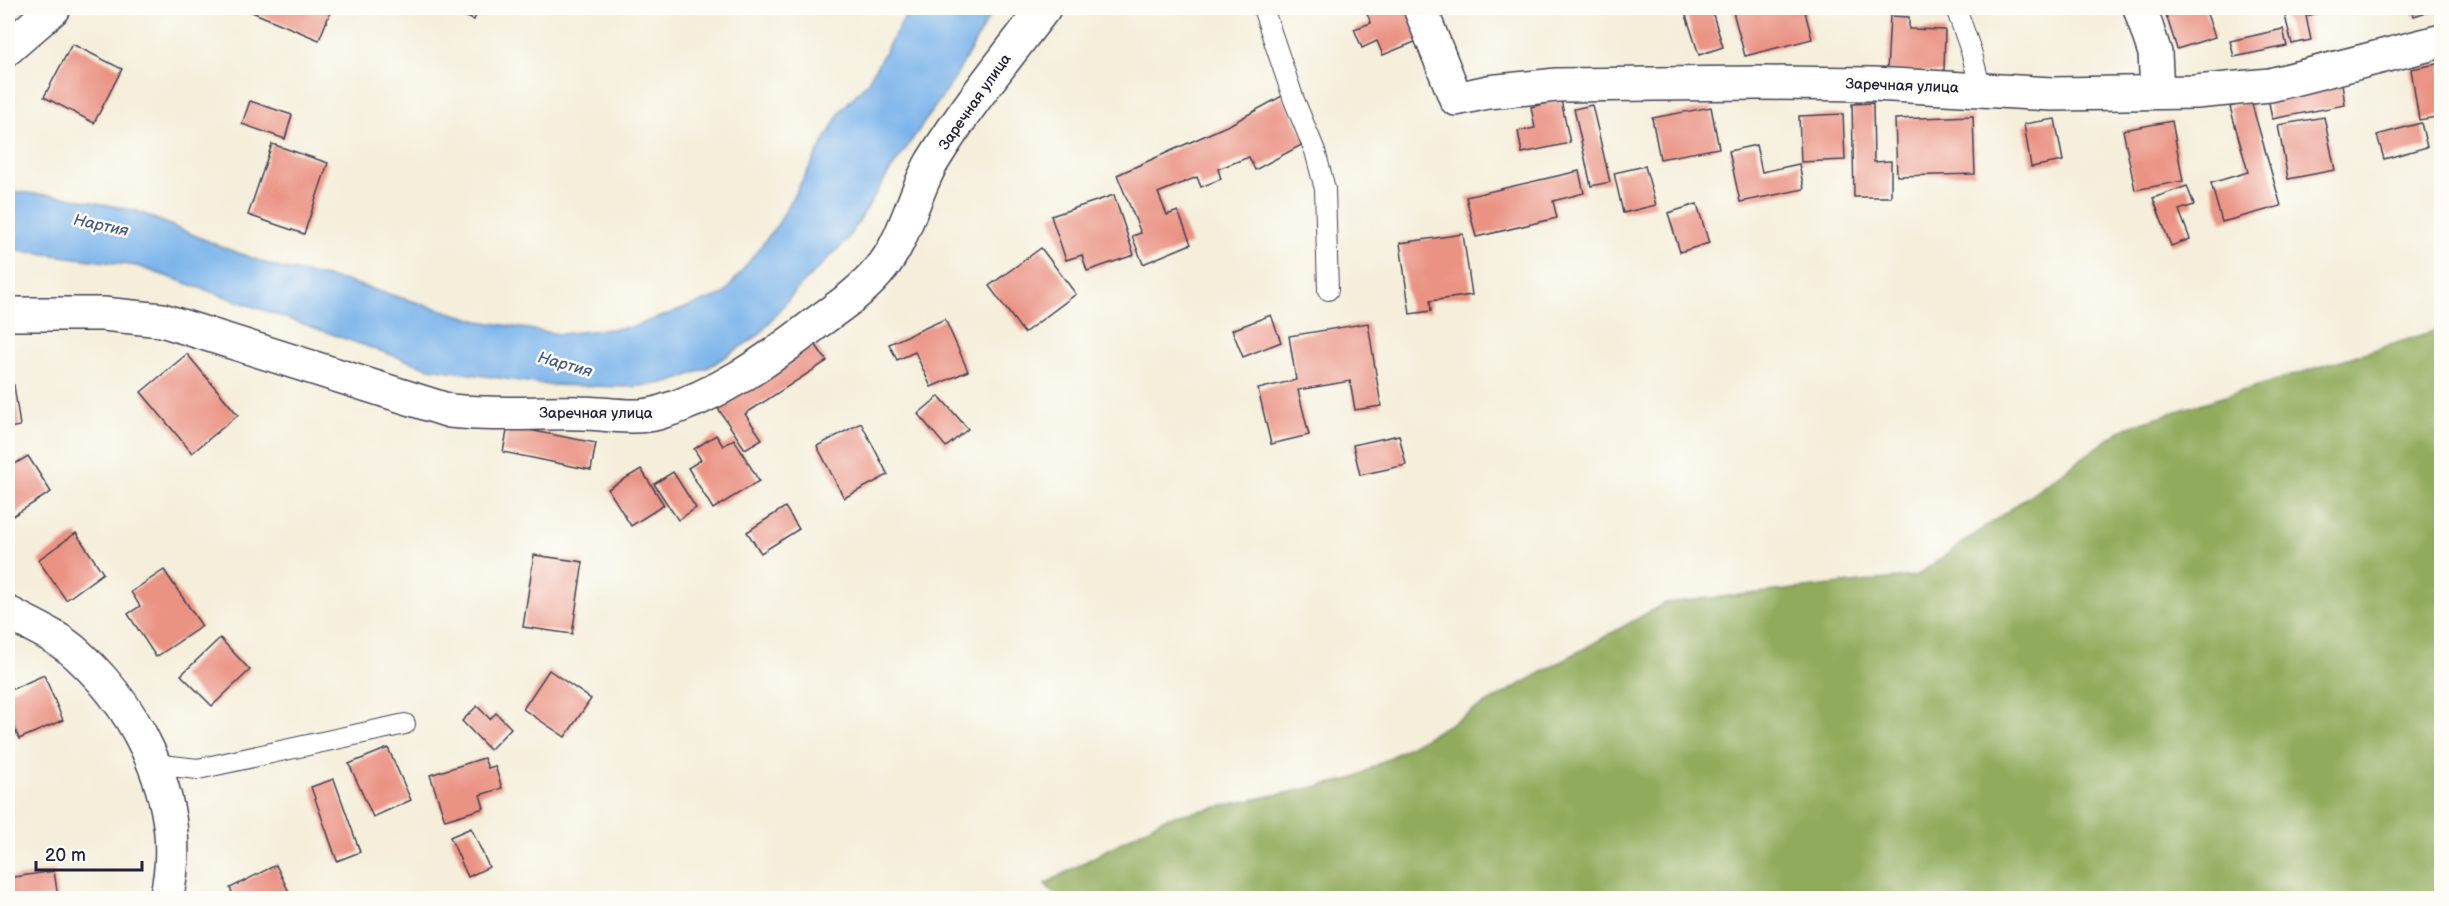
<svg xmlns="http://www.w3.org/2000/svg" width="2449" height="906" viewBox="0 0 2449 906" font-family="'Balsamiq Sans',sans-serif">
	<rect width="100%" height="100%" fill="#fdfcf7"/>
	<filter id="ink" filterUnits="userSpaceOnUse"><feTurbulence type="fractalNoise" baseFrequency=".0167" numOctaves="2"/><feDisplacementMap in="SourceGraphic" scale="12" xChannelSelector="R" yChannelSelector="G"/><feConvolveMatrix kernelMatrix="1 2 1 2 8 2 1 2 1" color-interpolation-filters="sRGB"/></filter>
	<filter id="wash" filterUnits="userSpaceOnUse"><feTurbulence type="fractalNoise" baseFrequency=".008" numOctaves="4" result="noise"/><feDisplacementMap in="SourceGraphic" scale="24" xChannelSelector="R" yChannelSelector="G"/><feGaussianBlur stdDeviation="1.35" result="paint"/><feColorMatrix in="noise" values="0 0 0 0 0 0 0 0 0 0 0 0 0 0 0 0 0 1.4 0 .05"/><feComposite in="paint" operator="in"/></filter>
	<g filter="url(#wash)">
		<rect width="100%" height="100%" fill="#f4eeda"/>
		<polygon fill="#91ab5c" stroke="#5a664c" stroke-width="1.5" points="2441,329 2441,898 1058,898 1045,884 1165,818 1352,779 1665,603 1916,576 2126,427"/>
		<polygon fill="#79b3ea" stroke="#4e6a92" stroke-width="1.5" points="910,8 994,8 953,81 888,174 847,240 797,289 759,335 709,367 672,382 631,387 548,385 429,368 137,266 8,249 8,191 68,197 137,211 222,247 279,268 342,280 479,321 559,334 632,327 724,294 778,224 842,109 867,83"/>
		<g id="blocks">
			<g fill="#ea9383">
				<polygon points="254,8 332,8 319,40 252,12"/>
				<polygon points="445,8 479,8 474,20"/>
				<polygon points="1369,8 1409,8 1422,39 1383,55 1377,41 1362,48 1354,29 1371,23 1365,9"/>
				<polygon points="1690,8 1711,8 1723,47 1699,55 1684,9"/>
				<polygon points="1732,8 1804,8 1812,39 1745,56"/>
				<polygon points="2164,8 2205,8 2215,37 2177,49"/>
				<polygon points="2283,8 2318,8 2319,13 2306,16 2311,40 2292,44"/>
				<polygon points="2411,8 2439,8 2414,16"/>
				<polygon points="1890,16 1909,17 1909,29 1945,30 1944,73 1887,71"/>
				<polygon points="2283,29 2287,46 2234,57 2230,41"/>
				<polygon points="72,44 122,69 94,123 44,97"/>
				<polygon points="2442,63 2442,116 2419,120 2411,69"/>
				<polygon points="2342,83 2345,105 2272,119 2268,97"/>
				<polygon points="1282,96 1307,142 1255,170 1249,157 1218,169 1221,179 1201,187 1197,177 1158,193 1167,215 1178,211 1191,244 1143,264 1132,236 1141,233 1117,175 1231,124"/>
				<polygon points="1561,100 1570,143 1522,153 1518,131 1535,128 1531,107"/>
				<polygon points="250,101 292,115 285,139 242,124"/>
				<polygon points="2251,101 2281,206 2222,222 2211,183 2248,172 2230,107"/>
				<polygon points="1873,103 1874,162 1891,161 1891,197 1854,197 1852,104"/>
				<polygon points="1592,105 1610,182 1591,186 1574,109"/>
				<polygon points="1711,107 1719,148 1660,159 1652,118"/>
				<polygon points="1843,114 1845,160 1801,162 1799,116"/>
				<polygon points="1973,116 1975,174 1897,176 1895,119"/>
				<polygon points="2324,117 2335,170 2288,179 2278,125"/>
				<polygon points="2055,119 2063,161 2031,167 2024,124"/>
				<polygon points="2172,121 2183,181 2135,190 2123,130"/>
				<polygon points="2421,123 2427,147 2384,159 2377,135"/>
				<polygon points="272,144 328,163 304,234 248,215"/>
				<polygon points="1756,145 1762,172 1799,164 1804,189 1740,202 1729,151"/>
				<polygon points="1645,166 1656,205 1623,213 1614,173"/>
				<polygon points="1579,171 1584,193 1553,201 1557,218 1476,237 1466,197"/>
				<polygon points="2187,186 2194,205 2179,210 2190,239 2171,246 2153,198"/>
				<polygon points="1114,195 1134,255 1087,271 1082,255 1066,260 1051,216"/>
				<polygon points="1697,204 1709,243 1680,252 1668,213"/>
				<polygon points="1463,234 1472,295 1430,301 1431,311 1410,314 1400,243"/>
				<polygon points="1041,248 1076,294 1024,333 989,286"/>
				<polygon points="1271,315 1281,342 1243,357 1232,330"/>
				<polygon points="945,319 968,371 931,387 915,352 897,360 889,344"/>
				<polygon points="1368,323 1381,406 1355,410 1350,381 1298,390 1309,435 1271,444 1258,389 1296,380 1289,336"/>
				<polygon points="815,344 827,361 745,414 762,439 745,449 717,407"/>
				<polygon points="187,354 238,415 192,453 141,392"/>
				<polygon points="14,385 20,426 8,428 8,386"/>
				<polygon points="939,396 968,429 946,447 918,414"/>
				<polygon points="861,423 888,475 844,498 817,446"/>
				<polygon points="508,426 596,443 591,470 503,452"/>
				<polygon points="716,435 723,446 734,439 759,481 713,509 688,468 701,460 694,449"/>
				<polygon points="1399,435 1406,465 1360,475 1353,445"/>
				<polygon points="28,456 51,492 8,519 8,468"/>
				<polygon points="641,469 664,505 631,526 608,489"/>
				<polygon points="673,472 696,508 678,520 654,484"/>
				<polygon points="785,507 799,529 761,553 747,532"/>
				<polygon points="76,533 103,573 66,600 38,560"/>
				<polygon points="534,555 583,562 572,634 523,627"/>
				<polygon points="164,570 202,626 156,657 128,614 140,606 131,592"/>
				<polygon points="220,638 250,670 212,706 181,675"/>
				<polygon points="549,670 591,699 565,737 523,709"/>
				<polygon points="44,675 63,720 19,739 8,712 8,691"/>
				<polygon points="477,706 490,719 496,713 511,728 490,750 462,721"/>
				<polygon points="388,748 411,800 373,817 349,764"/>
				<polygon points="484,758 488,768 495,766 502,788 480,795 484,808 445,820 430,775"/>
				<polygon points="334,779 360,852 337,861 311,787"/>
				<polygon points="471,828 489,867 468,877 450,837"/>
				<polygon points="276,865 291,896 286,898 235,898 230,888"/>
				<polygon points="54,871 58,898 11,898 8,878"/>
			</g>
		</g>
	</g>
	<g filter="url(#ink)">
		<use href="#blocks" fill-opacity="0" stroke="#424153" stroke-width="1.5"/>
		<g fill="none" stroke-linecap="round" stroke-linejoin="round">
			<g stroke="#424153" stroke-width="22">
				<g id="service">
					<polyline points="1263,8 1294,100 1315,151 1325,189 1328,290"/>
					<polyline points="1956,8 1971,51 1981,90"/>
					<polyline points="153,764 198,769 405,724"/>
				</g>
			</g>
			<g stroke="#424153" stroke-width="36">
				<g id="minor">
					<polyline points="1420,8 1456,99 1488,92 1557,85 1757,83 1874,84 2052,94 2196,92 2270,85 2442,41"/>
					<polyline points="2140,8 2155,53 2157,91"/>
					<polyline points="8,48 54,8"/>
					<path d="M8,314H103L162,320L450,411C496,416 536,412 581,413C606,413 634,420 658,413C718,396 767,361 815,324C837,308 861,292 878,272C905,242 912,197 932,162C965,108 1006,58 1044,8"/>
					<path d="M8,613C31,625 59,637 78,655C143,714 188,811 166,898"/>
				</g>
			</g>
			<use href="#service" stroke="#fff" stroke-width="20"/>
			<use href="#minor" stroke="#fff" stroke-width="33"/>
		</g>
	</g>
	<g text-anchor="middle" dominant-baseline="central" stroke-width="5" stroke-linejoin="round" paint-order="stroke">
		<g font-size="15" fill="#22223b" stroke="#fdfcf7">
			<text transform="translate(1902 86) rotate(2)">Заречная улица</text>
			<text transform="translate(975 102) rotate(-55)">Заречная улица</text>
			<text x="596" y="413">Заречная улица</text>
		</g>
		<g font-size="16" font-style="italic" fill="#455c81" stroke="#fdfcf7">
			<text transform="translate(101 226) rotate(12)">Нартия</text>
			<text transform="translate(565 365) rotate(16)">Нартия</text>
		</g>
	</g>
	<rect width="2449" height="906" fill="none" stroke="#fdfcf7" stroke-width="30"/>
	<path d="M36 861v9h106v-9" fill="none" stroke="#22223b" stroke-width="3"/>
	<text x="45" y="861" font-size="18" fill="#22223b" stroke="#fdfcf7" stroke-width="4.5" paint-order="stroke">20 m</text>
</svg>
